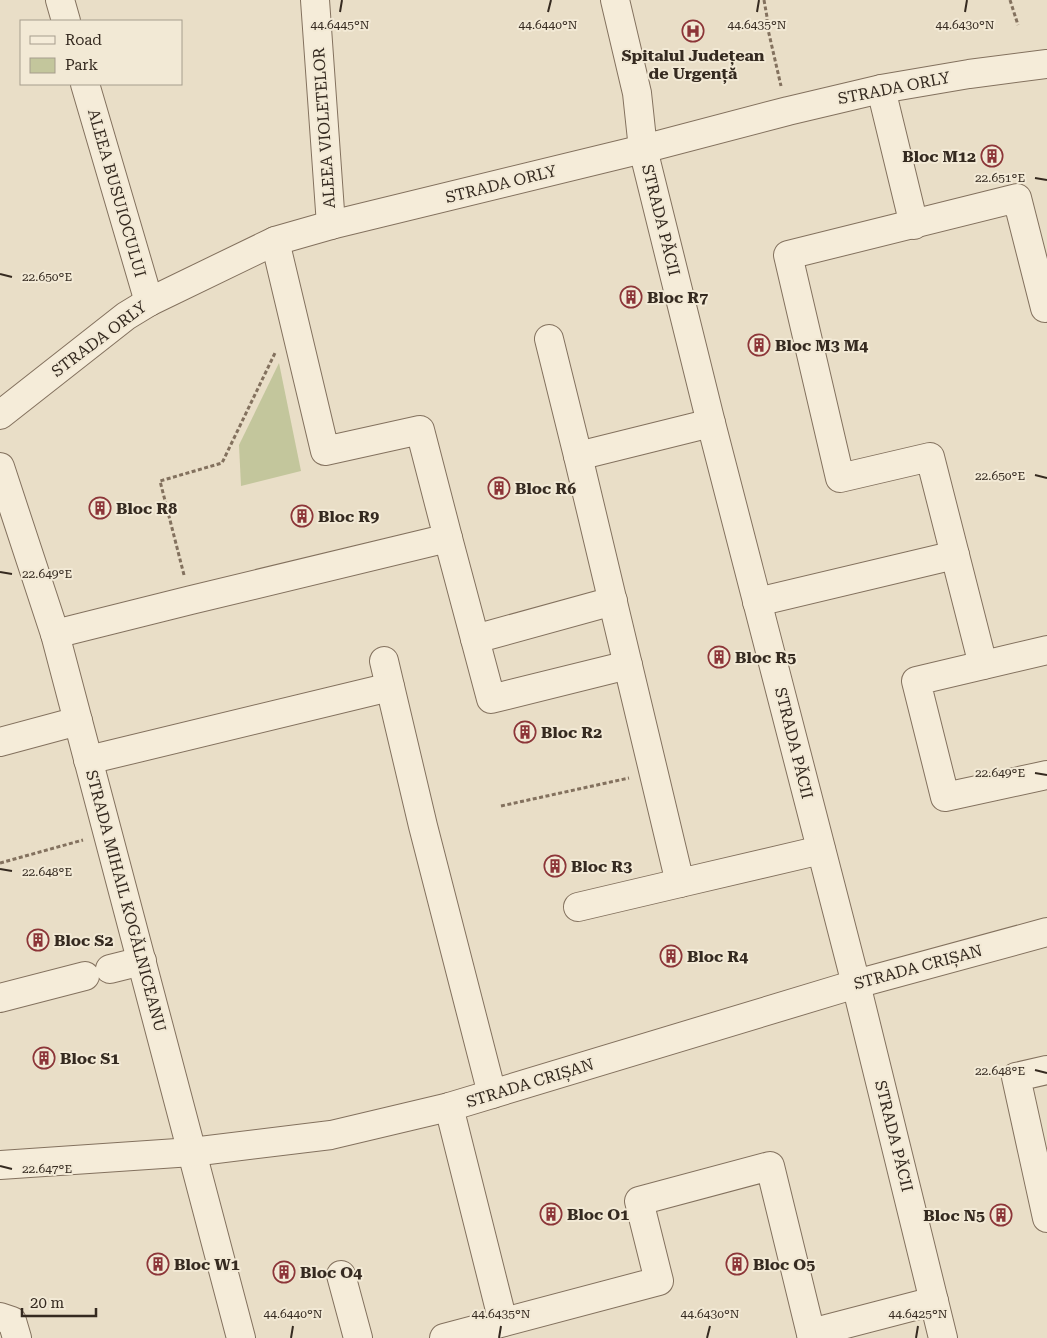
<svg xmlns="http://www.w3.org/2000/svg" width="1047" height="1338" viewBox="0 0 1047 1338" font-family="'Roboto Serif',serif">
	<rect width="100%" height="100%" fill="#e9dec7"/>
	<polygon fill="#c3c69c" points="279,363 301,471 241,486 239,445"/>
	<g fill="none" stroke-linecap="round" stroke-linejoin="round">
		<g stroke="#83715e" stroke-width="30">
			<g id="minor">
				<polyline points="60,0 66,21"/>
				<polyline points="315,0 331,225"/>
				<polyline points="615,0 637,93 643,149 711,423 856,984 943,1338"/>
				<polyline points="85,84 149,302"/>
				<polyline points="881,89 914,225"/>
				<polyline points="549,339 578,456"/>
				<polyline points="0,415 126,316 149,302 275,241 331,225 643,149 788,111 881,89 969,74 1047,64"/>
				<polyline points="711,423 578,456 680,883 821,850"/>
				<polyline points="0,467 55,634 241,1338"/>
				<polyline points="448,538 475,639"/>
				<polyline points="613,601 475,639 491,699 628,665"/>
				<polyline points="757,602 955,555"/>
				<polyline points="55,634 191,600 448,538 420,430 325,451 275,241"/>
				<polyline points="1047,650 916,681 945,797 1047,775"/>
				<polyline points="384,661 423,826 492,1094"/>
				<polyline points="983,665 930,457 840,478 788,255 1017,198 1045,308"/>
				<polyline points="0,742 78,721"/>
				<polyline points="88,760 390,687"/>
				<polyline points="578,907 680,883"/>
				<polyline points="110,969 142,961"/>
				<polyline points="0,998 85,976"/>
				<polyline points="1047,1070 1016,1077 1047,1218"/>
				<polyline points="449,1107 503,1322"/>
				<polyline points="0,1165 192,1152 331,1135 449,1107 856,984 1047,932"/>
				<polyline points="341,1275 358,1338"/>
				<polyline points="0,1317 12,1321 17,1338"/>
				<polyline points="811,1333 934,1301"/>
				<polyline points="444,1338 659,1281 639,1201 770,1166 812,1338"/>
			</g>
		</g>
		<g stroke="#83715e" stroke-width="3" stroke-dasharray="4 2.5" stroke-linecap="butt">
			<polyline points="764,0 767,17 767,25 781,86"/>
			<polyline points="1010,0 1018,25"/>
			<polyline points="184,575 160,481 222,463 275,353"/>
			<polyline points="501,806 629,778"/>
			<polyline points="0,863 83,840"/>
		</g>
		<use href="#minor" stroke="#f5ecd9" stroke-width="28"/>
	</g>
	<path fill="none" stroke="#352a20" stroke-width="2" d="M340,12L342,0M548,12L551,0M757,12L759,0M965,12L967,0M1035,178L1047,180M0,274L12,277M1035,475L1047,478M0,572L12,574M1035,773L1047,775M0,869L12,871M1035,1070L1047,1073M0,1166L12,1169M291,1338L293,1326M499,1338L501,1326M707,1338L710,1326M916,1338L918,1326"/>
	<defs>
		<g id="hospital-ring" transform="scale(1.125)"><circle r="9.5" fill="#f2e9d5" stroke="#8c3538" stroke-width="1.5"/><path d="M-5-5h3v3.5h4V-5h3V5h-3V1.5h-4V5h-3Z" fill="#8c3538"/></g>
		<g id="building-ring" transform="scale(1.125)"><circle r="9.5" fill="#f2e9d5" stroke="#8c3538" stroke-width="1.5"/><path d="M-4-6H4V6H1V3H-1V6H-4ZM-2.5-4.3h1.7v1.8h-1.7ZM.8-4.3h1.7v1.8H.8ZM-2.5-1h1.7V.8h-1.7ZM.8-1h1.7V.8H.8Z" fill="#8c3538"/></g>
	</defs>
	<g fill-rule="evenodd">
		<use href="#hospital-ring" x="693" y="31"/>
		<use href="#building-ring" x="992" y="156"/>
		<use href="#building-ring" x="631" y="297"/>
		<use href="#building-ring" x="759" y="345"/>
		<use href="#building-ring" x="499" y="488"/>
		<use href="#building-ring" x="100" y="508"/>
		<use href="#building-ring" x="302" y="516"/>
		<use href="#building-ring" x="719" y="657"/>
		<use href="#building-ring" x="525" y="732"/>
		<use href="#building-ring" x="555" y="866"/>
		<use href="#building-ring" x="38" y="940"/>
		<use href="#building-ring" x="671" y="956"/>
		<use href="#building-ring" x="44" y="1058"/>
		<use href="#building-ring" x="551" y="1214"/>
		<use href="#building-ring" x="1001" y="1215"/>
		<use href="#building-ring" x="158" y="1264"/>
		<use href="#building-ring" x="737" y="1264"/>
		<use href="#building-ring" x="284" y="1272"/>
	</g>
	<g text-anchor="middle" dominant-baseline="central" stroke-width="4" stroke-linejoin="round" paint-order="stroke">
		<g font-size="16" font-weight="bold" fill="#352a20" stroke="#f2e9d5" text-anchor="start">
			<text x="693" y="55" text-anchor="middle">Spitalul Județean<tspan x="693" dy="18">de Urgență</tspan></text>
			<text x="976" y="156" text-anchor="end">Bloc M12</text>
			<text x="647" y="297">Bloc R7</text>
			<text x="775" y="345">Bloc M3 M4</text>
			<text x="515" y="488">Bloc R6</text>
			<text x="116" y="508">Bloc R8</text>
			<text x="318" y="516">Bloc R9</text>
			<text x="735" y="657">Bloc R5</text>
			<text x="541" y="732">Bloc R2</text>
			<text x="571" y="866">Bloc R3</text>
			<text x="54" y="940">Bloc S2</text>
			<text x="687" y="956">Bloc R4</text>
			<text x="60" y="1058">Bloc S1</text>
			<text x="567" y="1214">Bloc O1</text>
			<text x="985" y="1215" text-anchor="end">Bloc N5</text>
			<text x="174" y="1264">Bloc W1</text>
			<text x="753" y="1264">Bloc O5</text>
			<text x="300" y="1272">Bloc O4</text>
		</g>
		<g font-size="16" fill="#352a20" stroke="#f2e9d5">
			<text transform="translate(894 88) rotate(-11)">STRADA ORLY</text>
			<text transform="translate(324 128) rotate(-94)">ALEEA VIOLETELOR</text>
			<text transform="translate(501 184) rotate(-14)">STRADA ORLY</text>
			<text transform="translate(117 193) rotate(74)">ALEEA BUSUIOCULUI</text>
			<text transform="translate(661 220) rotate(76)">STRADA PĂCII</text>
			<text transform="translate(99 339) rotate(-37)">STRADA ORLY</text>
			<text transform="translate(794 743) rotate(76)">STRADA PĂCII</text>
			<text transform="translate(126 901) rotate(75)">STRADA MIHAIL KOGĂLNICEANU</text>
			<text transform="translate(918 967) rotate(-15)">STRADA CRIȘAN</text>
			<text transform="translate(530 1083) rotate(-17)">STRADA CRIȘAN</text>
			<text transform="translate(894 1136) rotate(76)">STRADA PĂCII</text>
		</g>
	</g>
	<g font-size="12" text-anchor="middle" fill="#352a20" stroke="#f2e9d5" stroke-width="4" stroke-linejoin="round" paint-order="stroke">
		<text x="340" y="29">44.6445°N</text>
		<text x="548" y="29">44.6440°N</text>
		<text x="757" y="29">44.6435°N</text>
		<text x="965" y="29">44.6430°N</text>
		<text x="1000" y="182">22.651°E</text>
		<text x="47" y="281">22.650°E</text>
		<text x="1000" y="480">22.650°E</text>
		<text x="47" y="578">22.649°E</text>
		<text x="1000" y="777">22.649°E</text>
		<text x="47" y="876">22.648°E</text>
		<text x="1000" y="1075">22.648°E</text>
		<text x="47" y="1173">22.647°E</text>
		<text x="293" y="1318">44.6440°N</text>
		<text x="501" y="1318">44.6435°N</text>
		<text x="710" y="1318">44.6430°N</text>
		<text x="918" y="1318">44.6425°N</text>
	</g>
	<rect x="20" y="20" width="162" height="65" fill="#f2e9d5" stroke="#a69d8d"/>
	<rect x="30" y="36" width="25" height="8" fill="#f5ecd9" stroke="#a69d8d"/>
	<text x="65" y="45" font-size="15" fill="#352a20">Road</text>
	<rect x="30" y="58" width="25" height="15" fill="#c3c69c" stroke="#a69d8d"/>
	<text x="65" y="70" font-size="15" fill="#352a20">Park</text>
	<path d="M22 1308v8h74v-8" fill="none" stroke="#352a20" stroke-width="2.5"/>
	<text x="30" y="1308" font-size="15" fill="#352a20" stroke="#f2e9d5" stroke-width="4" paint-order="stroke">20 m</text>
</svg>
